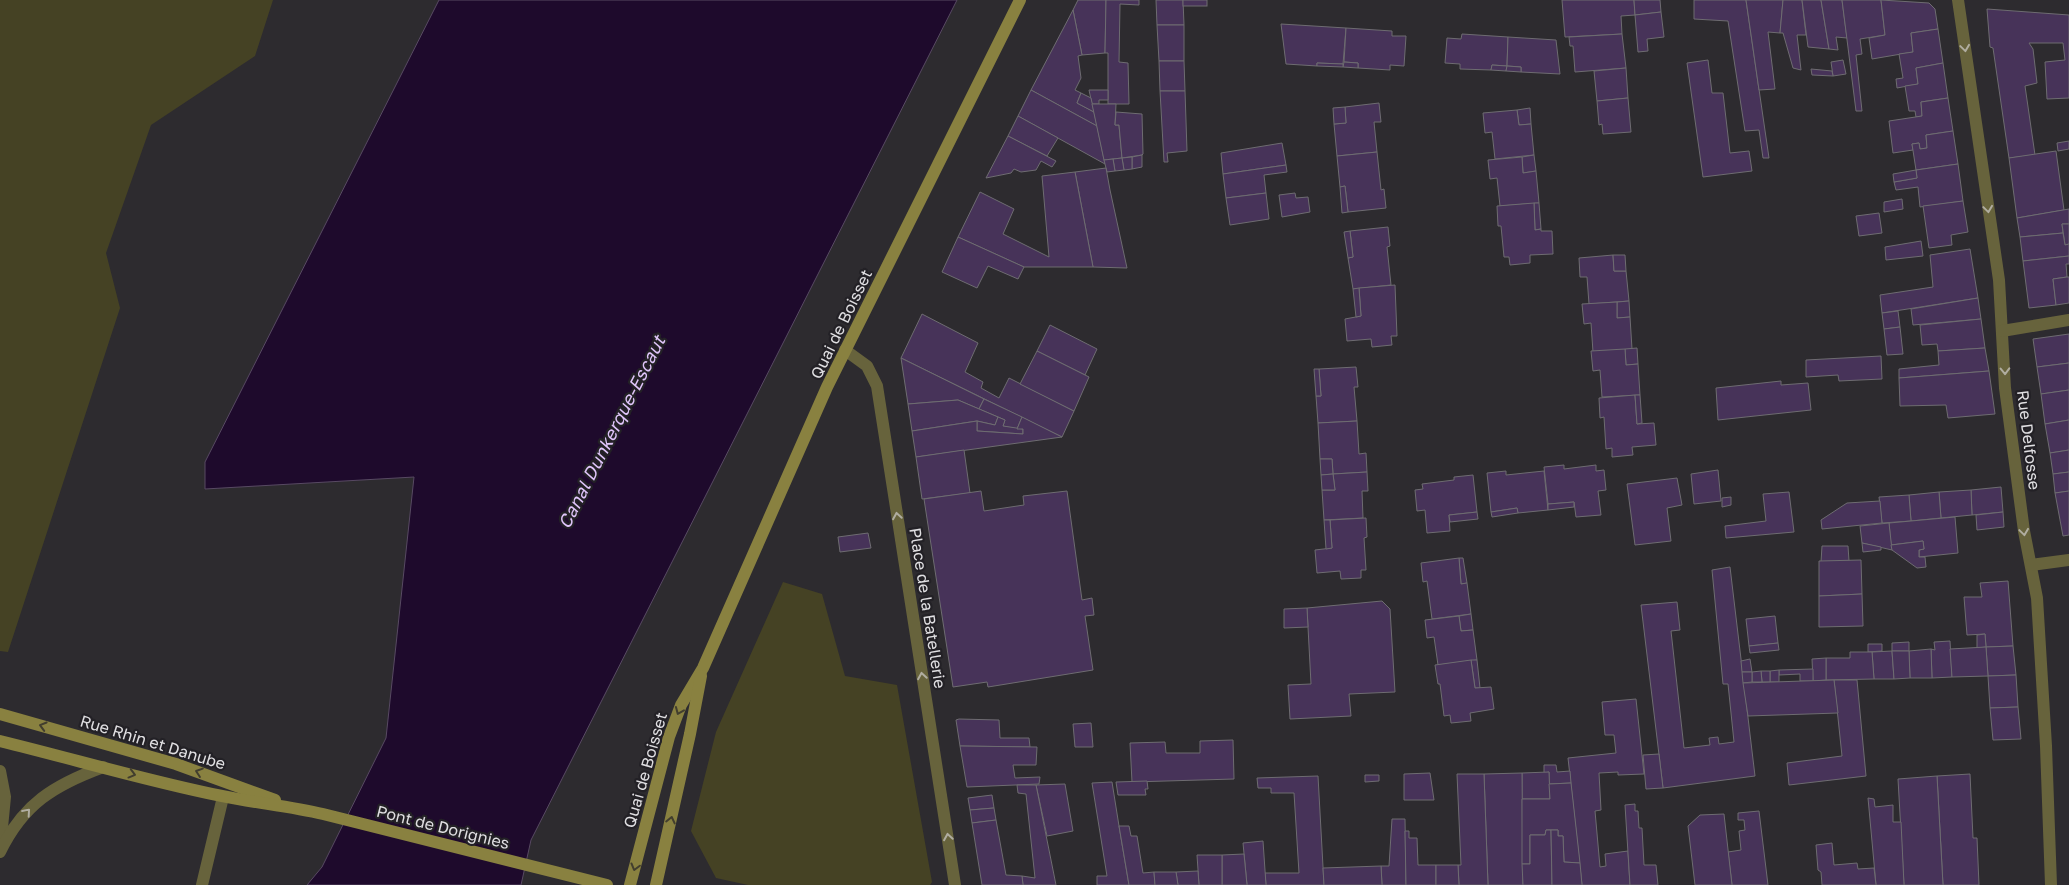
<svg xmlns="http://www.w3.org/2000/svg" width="2069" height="885" viewBox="0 0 2069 885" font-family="'Golos Text',sans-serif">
	<rect width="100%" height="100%" fill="#2d2b2f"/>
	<g fill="#454224">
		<polygon points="0,0 273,0 255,56 151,125 106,253 120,308 8,652 0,651"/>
		<polygon points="783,582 822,594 845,676 897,685 932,882 930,885 748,885 716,878 691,831 716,732"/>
	</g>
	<polygon fill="#1e0a2c" stroke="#584a63" points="439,0 957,0 531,840 521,885 307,885 322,867 386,738 414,477 205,489 205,462"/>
	<g fill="#473359" stroke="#6e6c71">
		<polygon points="1078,0 1106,0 1105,53 1082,55 1073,10"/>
		<polygon points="1106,0 1139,0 1139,5 1120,4 1119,62 1128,63 1129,104 1108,104 1108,53 1105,53"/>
		<polygon points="1156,0 1183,0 1184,25 1157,25"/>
		<rect x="1183" y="0" width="24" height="6"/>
		<polygon points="1562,0 1634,0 1635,15 1621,16 1622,34 1565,37"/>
		<polygon points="1634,0 1660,0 1661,12 1635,15"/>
		<polygon points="1694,0 1746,0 1769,158 1763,158 1759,130 1745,131 1728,21 1694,19"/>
		<polygon points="1746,0 1783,0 1780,33 1768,32 1775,89 1759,90"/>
		<polygon points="1783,0 1802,0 1806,35 1797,35 1801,70 1793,68 1783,33 1780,33"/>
		<polygon points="1802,0 1821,0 1829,49 1808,47"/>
		<polygon points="1821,0 1842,0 1847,38 1836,37 1838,50 1829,49"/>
		<polygon points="1842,0 1881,0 1885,35 1860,39 1862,54 1856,55 1862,111 1856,111"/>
		<polygon points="1881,0 1929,3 1935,9 1938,29 1911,33 1913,52 1872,59 1869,38 1885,35"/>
		<polygon points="1987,9 2069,15 2069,98 2047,99 2045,62 2065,60 2063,43 2029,43 2033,49 2037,83 2025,86 2035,155 2009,158 1993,48 1990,47"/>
		<polygon points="1073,10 1082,55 1078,56 1081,78 1075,90 1081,93 1077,103 1094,112 1097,126 1031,90"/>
		<polygon points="1661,12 1664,37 1647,39 1648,51 1638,52 1635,15"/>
		<polygon points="1281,24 1346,28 1343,64 1317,63 1317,66 1286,64"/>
		<polygon points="1157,25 1184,25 1184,61 1159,61"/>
		<polygon points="1346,28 1392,31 1392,36 1406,36 1404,66 1390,65 1390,70 1358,68 1358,63 1344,62"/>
		<polygon points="1938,29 1943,63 1916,68 1918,84 1897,88 1896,79 1903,78 1899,54 1913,52 1911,33"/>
		<polygon points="1462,34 1508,37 1507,66 1492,65 1491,70 1460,69 1460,64 1445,63 1447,38 1461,39"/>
		<polygon points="1622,34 1626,68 1575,72 1573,46 1570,46 1569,37"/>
		<polygon points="1508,37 1556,40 1560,74 1521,72 1521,67 1507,66"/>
		<polygon points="1708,60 1712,93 1723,93 1730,153 1749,151 1752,171 1703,177 1687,63"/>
		<polygon points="1843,60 1846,74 1833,76 1831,62"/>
		<polygon points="1159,61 1184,61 1185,91 1160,91"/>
		<polygon points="1344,62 1358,63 1358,68 1343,67"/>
		<polygon points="1317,63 1343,64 1343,67 1317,66"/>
		<polygon points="1943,63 1948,98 1921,102 1922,116 1916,117 1915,111 1909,111 1905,86 1918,84 1916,68"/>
		<polygon points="1492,65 1507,66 1506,71 1491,70"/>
		<polygon points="1507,66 1521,67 1521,72 1506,71"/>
		<polygon points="1626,68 1628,98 1597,101 1594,71"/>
		<polygon points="1811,69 1832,71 1833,76 1812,75"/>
		<polygon points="1031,90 1097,126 1105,164 1018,116"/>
		<polygon points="1089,90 1108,90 1108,100 1099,100 1099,104 1092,104"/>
		<polygon points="1160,91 1185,91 1187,151 1167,153 1168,162 1164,162"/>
		<polygon points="1081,93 1091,98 1094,112 1077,103"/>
		<polygon points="1628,98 1631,132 1603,134 1602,124 1599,125 1597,101"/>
		<polygon points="1948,98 1953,131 1926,135 1927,148 1920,149 1919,143 1912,144 1913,150 1893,153 1889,121 1922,116 1921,102"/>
		<polygon points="1379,103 1381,122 1374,122 1377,152 1337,156 1334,124 1346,123 1345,107"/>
		<polygon points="1092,104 1116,104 1115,125 1119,125 1122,158 1104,160"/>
		<polygon points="1345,107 1346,123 1334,124 1333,108"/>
		<polygon points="1530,108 1531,124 1519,125 1517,110"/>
		<polygon points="1517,110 1519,125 1531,124 1534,155 1495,159 1492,132 1485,133 1483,113"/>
		<polygon points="1116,112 1142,114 1143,154 1142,155 1122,158 1119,125 1115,125"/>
		<polygon points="1018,116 1058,138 1047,156 1008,136"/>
		<polygon points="1953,131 1958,164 1916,170 1912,144 1919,143 1920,149 1927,148 1926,135"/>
		<polygon points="1008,136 1056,161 1052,167 1041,161 1036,170 1021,172 1014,169 1011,173 986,178"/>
		<polygon points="2069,141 2069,149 2058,151 2057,143"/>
		<polygon points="1282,143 1286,165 1223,174 1221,153"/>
		<polygon points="2056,151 2064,210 2017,218 2009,158"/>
		<polygon points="1377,152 1381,190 1384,189 1386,208 1348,212 1345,186 1340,187 1337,156"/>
		<polygon points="1142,155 1142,167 1132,169 1132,157"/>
		<polygon points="1534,155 1536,171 1523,173 1522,157"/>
		<polygon points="1132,157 1132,169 1124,170 1122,158"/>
		<polygon points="1522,157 1523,173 1536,171 1539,203 1500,206 1497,178 1490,179 1488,160"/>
		<polygon points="1122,158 1124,170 1115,171 1113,159"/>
		<polygon points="1113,159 1115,171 1107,172 1104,160"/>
		<polygon points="1958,164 1963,201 1920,207 1918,187 1896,190 1894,182 1917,178 1916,170"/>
		<polygon points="1286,165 1287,172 1264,175 1266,193 1226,198 1223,174"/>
		<polygon points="1106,168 1110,190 1127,268 1093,267 1075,172"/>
		<polygon points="1916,170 1917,178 1894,182 1893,174"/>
		<polygon points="1075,172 1093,267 1024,267 958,237 980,192 1014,209 1003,234 1049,257 1042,176"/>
		<polygon points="1345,186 1348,212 1342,213 1340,187"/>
		<polygon points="1266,193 1269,219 1230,225 1226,198"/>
		<polygon points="1295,193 1296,198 1308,197 1310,212 1282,217 1279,195"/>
		<polygon points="1902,199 1903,209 1884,212 1884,202"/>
		<polygon points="1963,201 1968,232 1951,235 1952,245 1929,248 1923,206"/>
		<polygon points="1534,203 1539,203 1541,229 1535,230"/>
		<polygon points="1534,203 1535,230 1541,229 1541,231 1552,231 1553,254 1530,255 1530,263 1510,265 1509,257 1504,257 1501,226 1498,226 1497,206"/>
		<polygon points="2069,209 2069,224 2062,224 2063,233 2020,237 2017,218"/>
		<polygon points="1879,213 1882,233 1859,236 1856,216"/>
		<polygon points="2062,224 2069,224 2069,244 2065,245"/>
		<polygon points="1388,227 1390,246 1387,247 1391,285 1353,289 1348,258 1353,257 1350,231"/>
		<polygon points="1350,231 1353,257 1348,258 1344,232"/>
		<polygon points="2063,233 2065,245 2069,244 2069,256 2023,261 2020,237"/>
		<polygon points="958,237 1024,267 1018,279 988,266 977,288 942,272"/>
		<polygon points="1921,241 1923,256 1886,260 1885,247"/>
		<polygon points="1970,249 1978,298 1882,313 1880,295 1933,287 1930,255"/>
		<polygon points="1613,255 1614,271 1626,271 1629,301 1589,304 1587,277 1580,277 1579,258"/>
		<polygon points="1613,255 1625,255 1626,271 1614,271"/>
		<polygon points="2069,256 2069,264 2066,264 2067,277 2053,279 2056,305 2029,308 2023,261"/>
		<polygon points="2067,277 2069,277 2069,303 2056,305 2053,279"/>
		<polygon points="1395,285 1397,336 1391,336 1392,345 1372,347 1371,339 1347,341 1345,319 1361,316 1359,288"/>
		<polygon points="1359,288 1361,316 1356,317 1353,289"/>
		<polygon points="1978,298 1981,319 1913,325 1911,309"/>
		<polygon points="1629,301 1630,317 1617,318 1617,302"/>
		<polygon points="1617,302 1617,318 1630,317 1632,349 1593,352 1591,323 1584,324 1582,304"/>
		<polygon points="1898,311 1900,327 1884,329 1882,313"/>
		<polygon points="922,314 978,343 965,372 983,382 981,388 999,398 1009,378 1074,411 1062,437 901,358"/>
		<polygon points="1981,319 1985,348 1938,351 1937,344 1922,345 1920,325"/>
		<polygon points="1050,325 1097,349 1085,375 1037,351"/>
		<polygon points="1900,327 1903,354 1887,355 1884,329"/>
		<polygon points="2069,334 2069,363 2037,367 2033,339"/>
		<polygon points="1637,348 1638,364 1626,365 1625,349"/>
		<polygon points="1985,348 1989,371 1899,378 1899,369 1939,365 1938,351"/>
		<polygon points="1625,349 1626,365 1638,364 1640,395 1602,397 1600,370 1593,371 1591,351"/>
		<polygon points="1037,351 1089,377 1074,411 1020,384"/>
		<polygon points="1881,356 1882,379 1839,381 1838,375 1806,377 1806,360"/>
		<polygon points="901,358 984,399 979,409 958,400 908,404"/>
		<polygon points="2069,363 2069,390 2041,394 2037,367"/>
		<polygon points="1356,367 1358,387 1354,387 1357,421 1318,423 1316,396 1321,396 1319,369"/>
		<polygon points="1314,369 1319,369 1321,396 1316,396"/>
		<polygon points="1989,371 1995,414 1948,418 1946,405 1900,406 1899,378"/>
		<polygon points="1781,381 1781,385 1808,383 1811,410 1718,420 1716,388"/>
		<polygon points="2069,390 2069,420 2045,424 2041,394"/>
		<polygon points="1635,395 1637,424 1654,423 1656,445 1632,447 1633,455 1612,457 1612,448 1606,449 1604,417 1600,418 1599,398"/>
		<polygon points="1635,395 1640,395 1642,423 1637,424"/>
		<polygon points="984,399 1022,417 1017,429 1003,426 1005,420 979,409"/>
		<polygon points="958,400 998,417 995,425 977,421 912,431 908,404"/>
		<polygon points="998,417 1005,420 1003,426 1023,429 1023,434 977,431 977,421 995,425"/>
		<polygon points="1022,417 1062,437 916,457 912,431 977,421 977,431 1023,434 1023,429 1017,429"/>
		<polygon points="2069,420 2069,450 2050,453 2045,424"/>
		<polygon points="1357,421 1359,454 1366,453 1367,472 1333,474 1332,459 1320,459 1318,423"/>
		<polygon points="964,450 970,493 922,499 916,457"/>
		<polygon points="2069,450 2069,472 2053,474 2050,453"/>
		<polygon points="1320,459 1332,459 1333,474 1321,475"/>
		<polygon points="1564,465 1564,469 1596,465 1596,471 1604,470 1606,490 1598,491 1601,515 1576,517 1574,502 1548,504 1544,467"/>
		<polygon points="1718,470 1721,501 1694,504 1691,474"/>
		<polygon points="1506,471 1506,475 1544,471 1548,510 1518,513 1517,508 1491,512 1487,473"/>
		<polygon points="1367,472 1368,491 1362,491 1363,518 1324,520 1322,490 1335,490 1333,474"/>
		<polygon points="2069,472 2069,491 2055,493 2053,474"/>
		<polygon points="1333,474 1335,490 1322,490 1321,475"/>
		<polygon points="1473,475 1477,512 1449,515 1450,531 1427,533 1425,510 1417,511 1415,490 1423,489 1422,484 1454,480 1454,477"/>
		<polygon points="1677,478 1682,505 1667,508 1671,541 1635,545 1627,484"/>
		<polygon points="2001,487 2003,512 1972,515 1971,490"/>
		<polygon points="1971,490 1972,515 1941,518 1939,492"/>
		<polygon points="981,491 984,511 1024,505 1023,496 1067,491 1082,600 1092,598 1094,615 1085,616 1093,670 988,687 987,682 953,687 924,499"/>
		<polygon points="2069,491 2069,535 2063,536 2055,493"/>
		<polygon points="1789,492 1794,532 1726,538 1725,526 1766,521 1763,494"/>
		<polygon points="1939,492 1941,518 1911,521 1909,495"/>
		<polygon points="1909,495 1911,521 1882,523 1879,497"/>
		<polygon points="1731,497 1731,505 1722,507 1722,498"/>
		<polygon points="1880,501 1882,523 1822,529 1821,520 1847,503"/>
		<polygon points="1574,502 1574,507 1548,510 1548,504"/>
		<polygon points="1517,508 1518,513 1492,517 1491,512"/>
		<polygon points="1477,512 1478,519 1450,522 1449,515"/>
		<polygon points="2003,512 2004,527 1977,530 1976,515"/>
		<polygon points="1955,517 1958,553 1919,557 1919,550 1924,549 1923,541 1891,545 1889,523"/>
		<polygon points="1366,518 1367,537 1364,538 1366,570 1361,570 1361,578 1341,579 1340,571 1317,573 1315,550 1332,548 1330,520"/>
		<polygon points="1324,520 1330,520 1332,548 1326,549"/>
		<polygon points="1889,523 1892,550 1862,543 1860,526"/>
		<polygon points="868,533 871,548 840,552 838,537"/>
		<polygon points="1923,541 1924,549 1919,550 1919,557 1925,557 1926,567 1917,568 1892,550 1891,545"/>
		<polygon points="1862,543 1881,547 1881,550 1863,552"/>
		<polygon points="1822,546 1848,546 1849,561 1821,562"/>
		<polygon points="1459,558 1463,558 1467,583 1461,584"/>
		<polygon points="1459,558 1461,584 1467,583 1471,614 1432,619 1427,581 1423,582 1421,563"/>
		<polygon points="1861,560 1862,594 1819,596 1819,561"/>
		<polygon points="1730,567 1755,776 1663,788 1641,605 1677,602 1680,630 1671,631 1684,748 1710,745 1709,738 1718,737 1719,744 1734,742 1728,684 1723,684 1712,570"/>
		<polygon points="2008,581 2013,646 1986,647 1985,634 1967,635 1964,597 1982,597 1980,583"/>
		<polygon points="1862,594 1863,626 1819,627 1819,596"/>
		<polygon points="1382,601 1390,609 1395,692 1349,694 1351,716 1290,719 1288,685 1311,684 1307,608"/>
		<polygon points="1307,608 1308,627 1284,628 1284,609"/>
		<polygon points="1471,614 1473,630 1461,631 1459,616"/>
		<polygon points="1459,616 1461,631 1473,630 1477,660 1438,665 1434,637 1427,638 1425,620"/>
		<polygon points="1775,616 1778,643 1749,646 1746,619"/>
		<polygon points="1985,634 1986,647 1977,648 1977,635"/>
		<polygon points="1950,641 1952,677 1932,678 1931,649 1935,650 1934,642"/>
		<polygon points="1909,642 1909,651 1892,651 1892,643"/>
		<polygon points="1778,643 1779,650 1750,653 1749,646"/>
		<polygon points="1868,644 1882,644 1882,651 1868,652"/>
		<polygon points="2013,646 2016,675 1988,676 1986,647"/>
		<polygon points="1986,647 1988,676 1952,677 1950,649"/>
		<polygon points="1931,649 1932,678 1910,678 1909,651"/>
		<polygon points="1892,651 1894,679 1874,679 1872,652"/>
		<polygon points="1892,651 1909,651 1910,678 1894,679"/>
		<polygon points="1850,652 1872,652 1874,679 1826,680 1826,658 1850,658"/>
		<polygon points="1826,658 1826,680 1813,681 1812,659"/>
		<polygon points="1750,659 1752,672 1742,672 1741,661"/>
		<polygon points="1471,660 1477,660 1480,688 1475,688"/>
		<polygon points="1471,660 1475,688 1491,687 1494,709 1470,713 1471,721 1451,723 1450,715 1444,716 1440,684 1438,684 1435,665"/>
		<polygon points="1813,669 1813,681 1800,681 1800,674 1779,675 1779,670"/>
		<polygon points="1779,670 1779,682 1770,682 1770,671"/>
		<polygon points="1761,671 1770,671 1770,682 1762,682"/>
		<polygon points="1761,671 1762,682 1752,682 1752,672"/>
		<polygon points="1742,672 1752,672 1752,682 1743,683"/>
		<polygon points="2016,675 2018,707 1990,708 1988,676"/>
		<polygon points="1834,680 1857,680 1866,776 1789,785 1787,763 1842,756"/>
		<polygon points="1834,680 1838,713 1748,716 1743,683"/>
		<polygon points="1636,699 1644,774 1618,775 1618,772 1599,773 1601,810 1595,811 1600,867 1606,866 1605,854 1628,851 1630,885 1582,885 1568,758 1616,753 1614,735 1605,735 1602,702"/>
		<polygon points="2018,707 2021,739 1993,740 1990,708"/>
		<polygon points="959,719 999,720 1000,738 1029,738 1030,747 960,746 956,720"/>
		<polygon points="1091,723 1093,747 1075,747 1073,724"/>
		<polygon points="1233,740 1234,779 1132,782 1130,743 1165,742 1166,753 1200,753 1200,741"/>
		<polygon points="960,746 1037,747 1036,765 1013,765 1015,778 1040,777 1039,784 967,787"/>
		<polygon points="1659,754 1663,788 1646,789 1643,755"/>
		<polygon points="1544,765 1556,765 1557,772 1570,771 1571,783 1549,784 1549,772 1544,773"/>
		<polygon points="1549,772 1550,799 1522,799 1522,773"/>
		<polygon points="1430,773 1434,800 1404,800 1404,774"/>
		<polygon points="1522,773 1523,885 1488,885 1484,774"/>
		<polygon points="1457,774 1484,774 1488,885 1459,885 1458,865 1461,865"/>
		<polygon points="1970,774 1973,838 1977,838 1979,885 1943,885 1937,776"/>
		<polygon points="1365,775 1379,775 1379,781 1365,782"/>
		<polygon points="1318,776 1324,885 1266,885 1265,873 1299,873 1294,793 1271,793 1271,788 1258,788 1257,778"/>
		<polygon points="1937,776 1943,885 1904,885 1898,779"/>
		<polygon points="1147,781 1148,789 1145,789 1146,795 1118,795 1116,782"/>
		<polygon points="1112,782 1119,826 1129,885 1097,885 1097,876 1107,876 1092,783"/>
		<polygon points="1571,783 1580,863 1564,862 1563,836 1558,836 1558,830 1546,830 1545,835 1530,835 1530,864 1522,864 1522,799 1550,799 1549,784"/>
		<polygon points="1065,784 1073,831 1047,836 1036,785"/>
		<polygon points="1017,785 1036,785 1056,885 1023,885 1022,876 1035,878 1026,794 1018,793"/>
		<polygon points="992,795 994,808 970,810 968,798"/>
		<polygon points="1868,798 1874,799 1875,807 1893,805 1893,822 1901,822 1904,885 1876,885"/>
		<polygon points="1635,804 1635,811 1638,811 1639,828 1642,828 1644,865 1656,865 1658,885 1630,885 1625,805"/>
		<polygon points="994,808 996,820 972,823 970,810"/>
		<polygon points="1759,811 1768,885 1732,885 1728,852 1741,850 1739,831 1745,830 1744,820 1738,820 1738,813"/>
		<polygon points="1724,814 1732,885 1695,885 1688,826 1700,815"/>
		<polygon points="1392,819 1405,819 1406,885 1382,885 1381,866 1389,866"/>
		<polygon points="996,820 1006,875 1022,876 1023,885 982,885 972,823"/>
		<polygon points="1119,826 1129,826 1131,836 1137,836 1143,873 1154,872 1155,885 1129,885"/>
		<polygon points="1546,830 1551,830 1552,885 1523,885 1522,864 1530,864 1530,835 1545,835"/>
		<polygon points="1551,830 1558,830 1558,836 1563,836 1564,862 1580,863 1582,885 1552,885"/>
		<polygon points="1405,831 1409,831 1409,838 1417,838 1418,865 1436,865 1436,885 1406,885"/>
		<polygon points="1263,841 1266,885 1247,885 1243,843"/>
		<polygon points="1832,843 1834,865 1857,863 1858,869 1874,868 1876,885 1822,885 1821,872 1818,870 1816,845"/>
		<polygon points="1244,854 1247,885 1222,885 1222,855"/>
		<polygon points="1197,855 1222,855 1222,885 1199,885"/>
		<polygon points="1436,865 1458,865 1459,885 1436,885"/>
		<polygon points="1381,866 1382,885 1324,885 1323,868"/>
		<polygon points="1198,871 1199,885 1178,885 1176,872"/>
		<polygon points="1154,872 1176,872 1178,885 1155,885"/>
	</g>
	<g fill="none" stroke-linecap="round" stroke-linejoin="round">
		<g stroke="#67633c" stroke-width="12">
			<polyline points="1958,0 1999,280 2005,388 2024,531 2037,598 2046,746 2051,885"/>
			<polyline points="2002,331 2069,320"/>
			<polyline points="845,350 867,366 877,386 955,885"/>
			<polyline points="2031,565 2069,560"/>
			<polyline points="202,885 223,797"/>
		</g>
		<g stroke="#67633c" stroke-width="12">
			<polyline points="0,771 5,797 0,848"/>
			<path d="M0,852C23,804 54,785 103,767"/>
		</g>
		<g stroke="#898140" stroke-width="12">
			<polyline points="0,714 176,764 275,800"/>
			<path d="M0,741C74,759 147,781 222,796C255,803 290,806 323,814L607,885"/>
			<polyline points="630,885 669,737 681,705 703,668 827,387 1020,0"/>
			<polyline points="656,885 690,734 701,676"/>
		</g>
	</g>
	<defs><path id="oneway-chevron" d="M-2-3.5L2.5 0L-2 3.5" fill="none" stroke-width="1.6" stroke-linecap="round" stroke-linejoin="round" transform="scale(1.25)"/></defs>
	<g stroke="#b0ada0">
		<use href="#oneway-chevron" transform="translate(1965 48) rotate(82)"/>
		<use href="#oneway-chevron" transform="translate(1988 209) rotate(82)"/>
		<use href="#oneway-chevron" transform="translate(2005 371) rotate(89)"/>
		<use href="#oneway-chevron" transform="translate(897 516) rotate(-99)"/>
		<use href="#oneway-chevron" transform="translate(2024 532) rotate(82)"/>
		<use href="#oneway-chevron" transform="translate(922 676) rotate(-99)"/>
		<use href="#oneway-chevron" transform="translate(27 812) rotate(-49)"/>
		<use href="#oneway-chevron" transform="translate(948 837) rotate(-99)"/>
	</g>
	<g stroke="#423e2e">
		<use href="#oneway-chevron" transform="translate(679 711) rotate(113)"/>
		<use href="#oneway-chevron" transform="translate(43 726) rotate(-164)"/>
		<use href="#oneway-chevron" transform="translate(199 772) rotate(-161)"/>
		<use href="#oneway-chevron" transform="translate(132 774) rotate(15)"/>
		<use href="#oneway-chevron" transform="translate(671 820) rotate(-77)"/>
		<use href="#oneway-chevron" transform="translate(635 867) rotate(105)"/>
	</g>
	<g text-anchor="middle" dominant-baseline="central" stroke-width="4.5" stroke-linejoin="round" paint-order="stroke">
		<g font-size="16" fill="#e0dfe2" stroke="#232126">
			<text transform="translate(841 324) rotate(-64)">Quai de Boisset</text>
			<text transform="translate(2029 440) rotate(83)">Rue Delfosse</text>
			<text transform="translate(928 608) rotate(81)">Place de la Batellerie</text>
			<text transform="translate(153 742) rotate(17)">Rue Rhin et Danube</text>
			<text transform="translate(645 770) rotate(-74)">Quai de Boisset</text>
			<text transform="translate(443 827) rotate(14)">Pont de Dorignies</text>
		</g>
		<g font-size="18" font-style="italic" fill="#dfc4f9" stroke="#232126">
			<text transform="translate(611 432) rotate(-63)">Canal Dunkerque-Escaut</text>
		</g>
	</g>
</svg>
